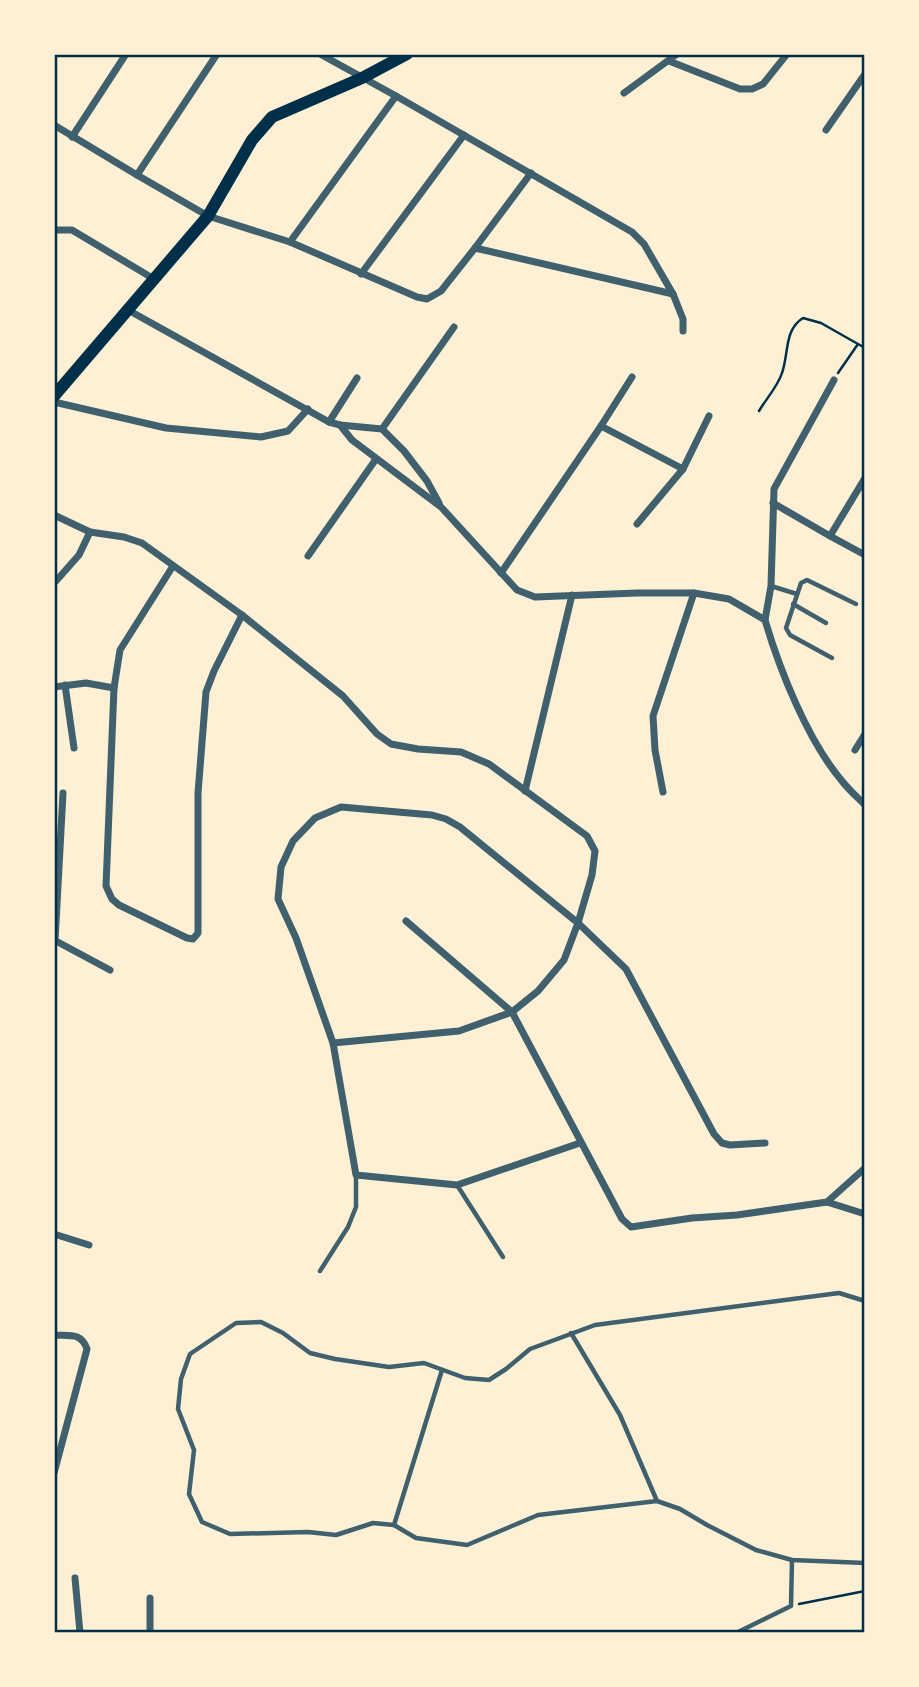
<svg xmlns="http://www.w3.org/2000/svg" width="919" height="1687" viewBox="0 0 919 1687" font-family="'Roboto Condensed',sans-serif">
	<rect width="100%" height="100%" fill="#fdf0d5"/>
	<g fill="none" stroke-linecap="round" stroke-linejoin="round">
		<g stroke="#003049" stroke-width="2.5">
			<polyline points="838,373 858,344"/>
			<path d="M759,411C766,399 778,386 782,373C789,353 784,330 803,318L821,323L865,348"/>
			<polyline points="799,1604 865,1591"/>
		</g>
		<g stroke="#3f606c" stroke-width="4.5">
			<polyline points="771,586 797,594"/>
			<polyline points="793,604 826,623"/>
			<polyline points="832,658 790,635 786,628 801,583 807,580 856,604"/>
			<polyline points="457,1185 503,1257"/>
			<polyline points="320,1271 348,1227 356,1207 356,1175"/>
			<polyline points="571,1333 620,1415 657,1501 680,1509 707,1525 756,1550 792,1560 865,1563"/>
			<polyline points="657,1501 538,1515 467,1545 416,1538 394,1525 373,1523 336,1535 308,1532 230,1534 202,1522 189,1494 194,1450 178,1409 181,1379 190,1354 236,1323 261,1322 283,1333 310,1353 335,1359 389,1367 424,1363 465,1378 489,1380 506,1369 530,1349 595,1325 839,1293 865,1301"/>
			<polyline points="394,1525 442,1370"/>
			<polyline points="736,1633 791,1606 792,1560"/>
		</g>
		<g stroke="#3f606c" stroke-width="7">
			<polyline points="320,54 396,96 632,232 644,244 673,294 683,319 683,331"/>
			<polyline points="669,61 740,89 752,89 763,84 787,54"/>
			<polyline points="624,93 677,54"/>
			<polyline points="54,125 137,175 208,216 290,242 417,297 427,299 441,291 475,248 531,173"/>
			<polyline points="826,130 865,74"/>
			<polyline points="72,137 126,54"/>
			<polyline points="137,175 217,54"/>
			<polyline points="54,230 72,230 154,279"/>
			<polyline points="290,242 396,96"/>
			<polyline points="475,248 673,294"/>
			<polyline points="361,274 464,135"/>
			<polyline points="128,310 329,422 340,425 382,429 404,451 427,481 439,503"/>
			<polyline points="54,402 166,428 261,437 288,431 308,409"/>
			<polyline points="329,422 357,378"/>
			<path d="M340,425L352,440L441,507L517,590L535,597L637,593H694L729,599L765,620C780,671 808,741 842,781C849,790 857,797 865,805"/>
			<polyline points="601,426 683,469"/>
			<polyline points="382,429 454,327"/>
			<polyline points="773,503 830,536 865,555"/>
			<polyline points="54,515 90,532 124,537 142,543 242,615 343,696 377,734 391,744 418,749 461,752 489,764 587,836 595,851 592,875 578,923 564,960 538,991 512,1012 459,1031 333,1043"/>
			<polyline points="637,524 683,469 709,416"/>
			<polyline points="830,536 865,478"/>
			<polyline points="308,556 376,459"/>
			<polyline points="173,566 120,650 114,688 106,886 112,899 119,905 187,938 193,939 198,933 198,793 206,692 214,671 242,615"/>
			<polyline points="501,573 601,426 632,377"/>
			<polyline points="56,581 79,555 90,532"/>
			<polyline points="765,620 771,586 774,489 834,380"/>
			<polyline points="65,685 74,748"/>
			<polyline points="54,687 86,683 114,688"/>
			<polyline points="855,750 865,734"/>
			<polyline points="525,791 572,595"/>
			<polyline points="663,792 655,750 653,716 694,593"/>
			<polyline points="406,921 512,1012 622,1219 631,1227 692,1218 737,1215 827,1202 865,1214"/>
			<polyline points="54,940 110,970"/>
			<polyline points="55,941 63,793"/>
			<polyline points="580,1143 457,1185 356,1175 333,1043 296,938 278,899 281,867 293,841 315,818 341,807 432,815 446,819 460,827 578,923 626,969 714,1134 722,1143 730,1145 765,1143"/>
			<polyline points="827,1202 865,1168"/>
			<polyline points="54,1234 89,1245"/>
			<path d="M54,1335C70,1336 81,1332 87,1349L54,1473"/>
			<polyline points="75,1578 80,1633"/>
			<polyline points="150,1598 150,1633"/>
		</g>
		<polyline stroke="#003049" stroke-width="12" points="54,396 208,216 252,140 272,117 362,78 407,54"/>
	</g>
	<rect width="919" height="1687" fill="none" stroke="#fdf0d5" stroke-width="112"/>
	<rect x="56" y="56" width="807" height="1575" fill="none" stroke="#003049" stroke-width="2.5"/>
</svg>
